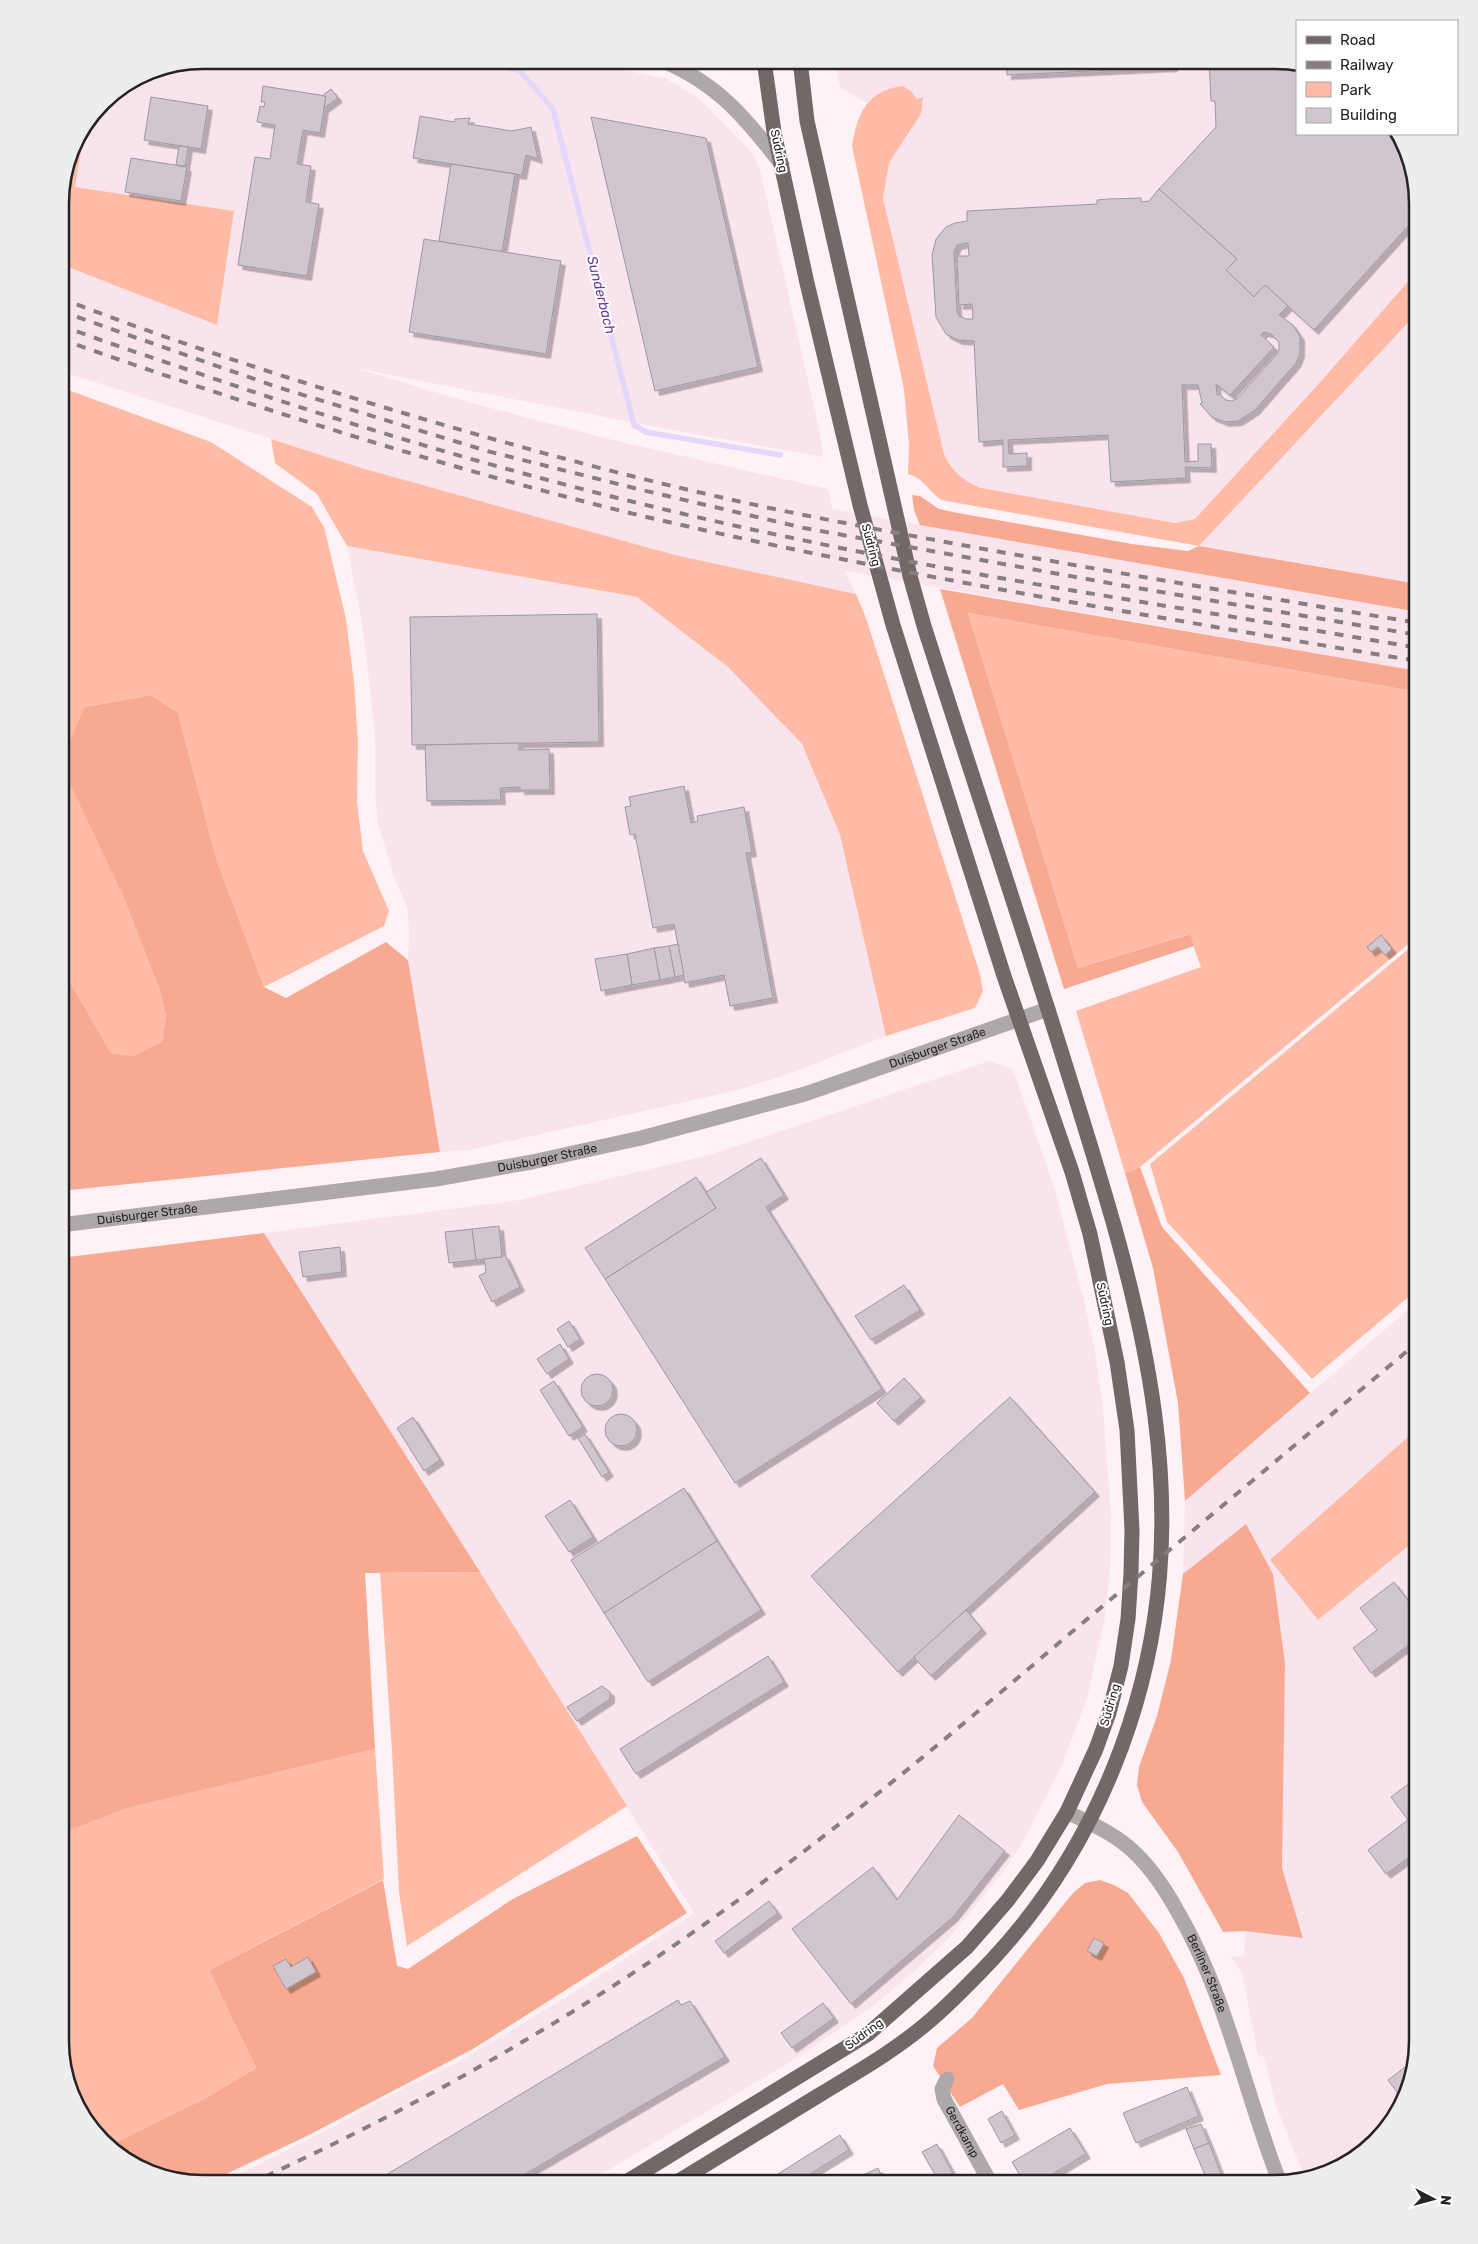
<svg xmlns="http://www.w3.org/2000/svg" width="1478" height="2244" viewBox="0 0 1478 2244" font-family="Rubik,sans-serif">
	<defs>
		<filter id="shadow"><feDropShadow dx="4.5" dy="4.5" stdDeviation="0" flood-color="#0004"/></filter>
	</defs>
	<rect width="100%" height="100%" fill="#fff2f7"/>
	<g fill="#f9e4ed">
		<polygon points="203,60 581,60 666,79 699,98 753,154 760,169 820,433 823,457 645,425 355,368 472,403 617,441 828,489 832,509 1418,612 1418,671 845,571 856,594 791,581 675,555 365,469 60,371 60,264 216,324 233,211 74,187 85,127 102,102 148,71"/>
		<polygon points="835,60 952,60 955,63 959,60 1284,60 1297,134 1400,134 1418,203 1418,270 1323,379 1195,519 1176,523 981,488 967,482 957,474 948,463 944,454 883,198 889,162 911,131 922,97 917,99 911,91 879,92 867,103 840,88"/>
		<polygon points="1418,312 1418,584 1199,546"/>
		<polygon points="347,546 637,597 728,667 802,744 840,835 886,1036 792,1073 738,1090 470,1150 440,1152 408,960 409,931 407,908 393,874 378,823 375,791 375,741 371,697 362,623"/>
		<polygon points="989,1061 1013,1069 1054,1187 1083,1296 1095,1351 1103,1408 1111,1515 1110,1570 1105,1617 1087,1698 1061,1768 1021,1845 1003,1872 952,1935 914,1972 869,2009 795,2059 585,2184 219,2184 331,2128 406,2087 454,2064 578,1990 694,1913 264,1233 519,1200 709,1155"/>
		<polygon points="1418,1301 1418,2041 1399,2113 1346,2165 1304,2176 1276,2106 1264,2057 1258,2055 1242,1973 1231,1957 1244,1956 1245,1931 1303,1937 1282,1868 1285,1663 1246,1524 1183,1574 1185,1501"/>
	</g>
	<g fill="#ffbba5">
		<path d="M903,86L911,91L917,99L923,97L921,114L889,163L883,198L944,454C952,472 964,481 981,488L1175,523L1195,519L1323,379L1418,270V312L1199,546L941,500C928,490 923,478 908,474L909,445L904,389L852,146C857,114 867,90 903,86Z"/>
		<polygon points="85,127 75,187 234,211 217,325 60,264 60,194 71,148"/>
		<polygon points="60,387 211,442 312,507 324,527 346,619 354,682 358,742 357,801 363,851 389,911 384,926 264,987 216,858 178,713 151,695 85,707 121,891 159,988 166,1016 162,1042 133,1056 111,1053 60,965"/>
		<polygon points="271,439 365,469 675,555 856,594 866,618 980,974 983,991 975,1008 886,1036 840,835 802,744 728,667 637,597 347,546 317,494 275,463"/>
		<polygon points="968,613 1418,692 1418,936 1140,1167 1125,1173 1076,1011 1201,967 1189,934 1078,968"/>
		<polygon points="1418,941 1418,1289 1312,1379 1167,1222 1150,1164"/>
		<polygon points="1418,1428 1418,1538 1318,1620 1270,1560"/>
		<polygon points="480,1572 627,1806 407,1946 399,1892 392,1751 380,1573"/>
		<polygon points="375,1749 384,1879 209,1970 256,2068 206,2098 110,2145 79,2112 60,2041 60,1834 126,1808"/>
	</g>
	<g fill="#f7aa91">
		<polygon points="912,495 920,496 939,509 958,513 1132,544 1188,551 1199,546 1418,584 1418,612 920,525 914,510"/>
		<polygon points="940,589 1418,671 1418,692 968,613 1078,968 1190,934 1194,946 1064,989"/>
		<polygon points="151,695 178,713 216,858 264,987 286,998 386,942 408,960 440,1152 60,1191 60,965 111,1053 133,1056 162,1042 166,1016 159,988 121,891 70,784 69,743 85,707"/>
		<polygon points="1140,1167 1162,1227 1310,1393 1185,1501 1178,1403 1153,1268 1125,1173"/>
		<polygon points="264,1233 480,1572 365,1573 375,1749 127,1808 60,1834 60,1258"/>
		<polygon points="1246,1524 1273,1574 1285,1663 1282,1868 1303,1938 1245,1931 1223,1932 1178,1852 1142,1802 1137,1785 1139,1767 1157,1716 1171,1660 1183,1574"/>
		<polygon points="637,1836 687,1913 473,2049 305,2137 205,2184 194,2184 124,2160 110,2145 206,2098 256,2068 209,1970 383,1880 397,1966 408,1969 511,1900"/>
		<polygon points="1100,1880 1114,1885 1128,1893 1159,1933 1184,1978 1221,2075 1107,2084 1019,2110 1003,2084 960,2107 933,2066 937,2048 972,2018 1073,1893 1085,1883"/>
	</g>
	<g fill="none" stroke-linecap="round" stroke-linejoin="round">
		<polyline stroke="#e3d7fa" stroke-width="5.5" points="480,60 520,71 553,109 634,425 646,432 780,455"/>
	</g>
	<g fill="#d0c6d0" stroke="#9f97a0" fill-rule="evenodd" filter="url(#shadow)">
		<polygon points="1007,60 1173,60 1173,67 1007,75"/>
		<polygon points="1209,60 1284,60 1297,64 1297,134 1400,134 1418,203 1418,215 1314,330 1265,285 1254,297 1226,270 1237,259 1159,189 1216,127 1215,101 1211,101"/>
		<polygon points="263,86 326,96 320,133 303,130 297,164 311,166 306,202 319,204 307,276 238,265 255,157 270,159 275,125 257,122 260,106 264,107 265,102 261,102"/>
		<polygon points="331,89 338,98 324,108 326,96 322,96"/>
		<polygon points="151,97 208,106 201,149 144,140"/>
		<polygon points="420,116 454,122 455,119 470,118 468,124 512,131 531,127 538,159 526,155 522,175 413,158"/>
		<polygon points="591,117 706,138 758,367 655,391"/>
		<polygon points="179,146 188,147 185,166 176,165"/>
		<polygon points="131,158 187,167 181,201 125,192"/>
		<polygon points="451,164 515,174 502,252 439,241"/>
		<path d="M1159,189L1237,259L1226,270L1254,297L1265,285L1288,306L1279,315L1292,324L1300,336V353L1296,363L1255,410L1238,421L1225,422L1212,417L1200,404L1202,403L1198,385H1182L1185,462L1198,461V444H1211L1212,468L1185,467L1186,478L1111,482L1108,435L1008,440L1009,454L1027,453V466L1003,467V440L979,442L974,341L958,340L946,334L936,317L932,255L936,239L946,227L955,223L967,221V211L1097,204V200L1108,199L1141,198V202L1149,201ZM968,243L969,256H957L959,305L972,304L973,319H966L959,316L957,311L954,252L957,245ZM1264,332L1271,334L1279,342V350L1277,354L1238,398L1232,401L1226,400L1219,394L1217,395L1216,384L1230,395L1274,347L1261,335Z"/>
		<polygon points="424,239 561,261 546,354 409,332"/>
		<polygon points="597,614 599,742 412,745 410,617"/>
		<polygon points="519,743 519,750 549,749 550,790 520,790 520,787 500,788 501,800 427,801 425,745"/>
		<polygon points="684,786 691,823 698,821 697,816 744,807 752,852 746,853 773,998 730,1006 724,975 685,983 674,924 653,928 635,834 630,835 625,807 631,806 629,797"/>
		<polygon points="1381,935 1392,949 1385,955 1378,947 1371,952 1367,947"/>
		<polygon points="678,944 684,975 675,977 669,946"/>
		<polygon points="669,946 675,977 660,980 654,948"/>
		<polygon points="654,948 660,980 632,985 627,954"/>
		<polygon points="627,954 632,985 601,991 595,959"/>
		<polygon points="761,1158 784,1195 766,1207 882,1389 735,1483 605,1279 716,1208 706,1192"/>
		<polygon points="696,1177 716,1208 605,1279 585,1248"/>
		<polygon points="499,1226 502,1257 476,1260 472,1229"/>
		<polygon points="472,1229 476,1260 449,1263 445,1232"/>
		<polygon points="340,1247 342,1272 303,1277 299,1252"/>
		<polygon points="503,1255 505,1255 520,1287 492,1302 479,1276 486,1272 484,1259 502,1257"/>
		<polygon points="904,1285 920,1310 871,1340 855,1316"/>
		<polygon points="569,1321 580,1339 568,1347 557,1329"/>
		<polygon points="560,1344 569,1359 547,1374 537,1359"/>
		<circle cx="597" cy="1390" r="16"/>
		<polygon points="904,1378 921,1397 894,1421 877,1403"/>
		<polygon points="554,1381 583,1427 569,1436 540,1390"/>
		<polygon points="1010,1397 1095,1492 898,1672 811,1576"/>
		<circle cx="621" cy="1430" r="16"/>
		<polygon points="413,1417 440,1460 424,1471 397,1428"/>
		<polygon points="585,1434 609,1472 602,1477 578,1438"/>
		<polygon points="684,1488 717,1541 604,1613 571,1560"/>
		<polygon points="570,1500 593,1537 569,1552 545,1516"/>
		<polygon points="717,1541 761,1610 648,1682 604,1613"/>
		<polygon points="1394,1582 1415,1610 1418,1608 1418,1638 1416,1639 1418,1642 1418,1655 1410,1644 1371,1673 1353,1648 1377,1630 1360,1608"/>
		<polygon points="966,1610 982,1629 931,1676 914,1657"/>
		<polygon points="768,1656 784,1682 636,1774 620,1749"/>
		<polygon points="602,1686 610,1692 610,1699 577,1721 567,1707"/>
		<polygon points="1418,1740 1418,1755 1411,1745"/>
		<polygon points="1418,1777 1418,1851 1386,1874 1368,1850 1408,1820 1391,1797"/>
		<polygon points="959,1815 1005,1851 953,1917 851,2004 792,1929 873,1867 897,1900"/>
		<polygon points="769,1901 778,1913 724,1953 715,1941"/>
		<polygon points="1094,1938 1104,1943 1097,1956 1087,1951"/>
		<polygon points="308,1957 316,1972 286,1989 273,1966 286,1959 291,1967"/>
		<polygon points="678,2000 681,2005 690,2001 725,2057 508,2184 371,2184"/>
		<polygon points="823,2003 834,2018 792,2048 781,2033"/>
		<polygon points="1413,2061 1402,2099 1388,2080"/>
		<polygon points="1187,2087 1199,2116 1136,2143 1123,2113"/>
		<polygon points="1002,2111 1015,2135 1001,2143 988,2119"/>
		<polygon points="1201,2124 1209,2143 1194,2149 1186,2129"/>
		<polygon points="1070,2128 1086,2154 1036,2184 1025,2184 1012,2162"/>
		<polygon points="840,2135 849,2150 794,2184 762,2184"/>
		<polygon points="1209,2143 1221,2174 1207,2180 1194,2149"/>
		<polygon points="937,2144 953,2173 938,2180 922,2152"/>
		<polygon points="878,2168 885,2184 844,2184"/>
	</g>
	<g fill="none" stroke-linecap="round" stroke-linejoin="round">
		<g stroke="#aea8a8" stroke-width="15">
			<path d="M661,60C717,83 746,118 782,165"/>
			<polyline points="707,60 735,60"/>
			<path id="s1" d="M60,1225L436,1179L532,1162L641,1138L805,1094L1048,1009"/>
			<path id="s2" d="M1067,1812C1090,1823 1116,1834 1135,1853C1153,1870 1167,1892 1179,1914C1227,1997 1245,2094 1280,2183"/>
			<path id="s3" d="M947,2079L942,2089L944,2099L991,2184"/>
		</g>
		<g stroke="#726868" stroke-width="15">
			<polyline points="623,2184 868,2034 967,1947 1008,1900 1037,1861 1067,1812 1096,1749 1109,1713 1121,1666 1128,1619 1131,1573 1132,1530 1127,1430 1117,1362 1090,1234 1072,1172 1004,976 893,625 860,505 807,283 774,132 764,60"/>
			<path d="M674,2184C723,2154 772,2124 821,2094C857,2072 894,2051 926,2024C949,2005 971,1982 991,1961C1049,1899 1093,1825 1122,1746C1210,1506 1135,1289 1063,1057C1018,913 970,770 924,626L910,576L807,121L800,60"/>
		</g>
		<g stroke="#867e81" stroke-width="4" stroke-dasharray="9 9" stroke-linecap="butt">
			<path d="M60,298C163,338 268,372 373,404C516,447 662,487 809,516C1011,556 1215,589 1418,623"/>
			<polyline points="60,311 277,387 487,451 642,490 804,528 1131,587 1418,635"/>
			<path d="M60,325C102,341 144,355 186,369C388,439 593,497 802,540C1006,583 1213,612 1418,648"/>
			<path d="M60,339C250,406 442,467 638,515C791,551 945,580 1099,607C1205,625 1312,644 1418,661"/>
			<path d="M249,2184C409,2111 566,2023 709,1921C834,1833 951,1735 1067,1636C1184,1538 1301,1440 1418,1342"/>
		</g>
	</g>
	<g text-anchor="middle" dominant-baseline="central" stroke-width="4" stroke-linejoin="round" paint-order="stroke">
		<g font-size="12" fill="#272224" stroke="#fff">
			<text transform="translate(779 151) rotate(78)">Südring</text>
			<text transform="translate(871 545) rotate(75)">Südring</text>
			<text stroke="none"><textPath href="#s1" startOffset="898">Duisburger Straße</textPath></text>
			<text stroke="none"><textPath href="#s1" startOffset="492">Duisburger Straße</textPath></text>
			<text stroke="none"><textPath href="#s1" startOffset="88">Duisburger Straße</textPath></text>
			<text transform="translate(1105 1304) rotate(78)">Südring</text>
			<text transform="translate(1110 1705) rotate(-74)">Südring</text>
			<text stroke="none"><textPath href="#s2" startOffset="221">Berliner Straße</textPath></text>
			<text transform="translate(864 2034) rotate(-36)">Südring</text>
			<text stroke="none"><textPath href="#s3" startOffset="59">Gerdkamp</textPath></text>
		</g>
		<g font-size="14" font-style="italic" fill="#663b9c" stroke="#fff">
			<text transform="translate(601 295) rotate(76)">Sunderbach</text>
		</g>
	</g>
	<path d="M0 0H1478V2244H0ZM203 69H1275A134 134 0 0 1 1409 203V2041A134 134 0 0 1 1275 2175H203A134 134 0 0 1 69 2041V203A134 134 0 0 1 203 69Z" fill="#eeeded" fill-rule="evenodd"/>
	<path fill="none" stroke="#272224" stroke-width="2.5" d="M203 69H1275A134 134 0 0 1 1409 203V2041A134 134 0 0 1 1275 2175H203A134 134 0 0 1 69 2041V203A134 134 0 0 1 203 69Z"/>
	<rect x="1296" y="20" width="162" height="115" fill="#ffffff" stroke="#a9a7a7"/>
	<rect x="1306" y="36" width="25" height="8" fill="#726868" stroke="#a9a7a7"/>
	<text x="1340" y="45" font-size="15" fill="#272224">Road</text>
	<rect x="1306" y="61" width="25" height="8" fill="#867e81" stroke="#a9a7a7"/>
	<text x="1340" y="70" font-size="15" fill="#272224">Railway</text>
	<rect x="1306" y="82" width="25" height="15" fill="#ffbba5" stroke="#a9a7a7"/>
	<text x="1340" y="95" font-size="15" fill="#272224">Park</text>
	<rect x="1306" y="108" width="25" height="15" fill="#d0c6d0" stroke="#a9a7a7"/>
	<text x="1340" y="120" font-size="15" fill="#272224">Building</text>
	<g transform="translate(1433 2199) rotate(96)" stroke="#ffffff" stroke-width="4" paint-order="stroke">
	<path d="M0-4L9 19L0 12L-9 19Z" fill="#272224"/>
	<text y="-8" font-size="14" font-weight="bold" text-anchor="middle" fill="#272224">N</text>
	</g>
</svg>
